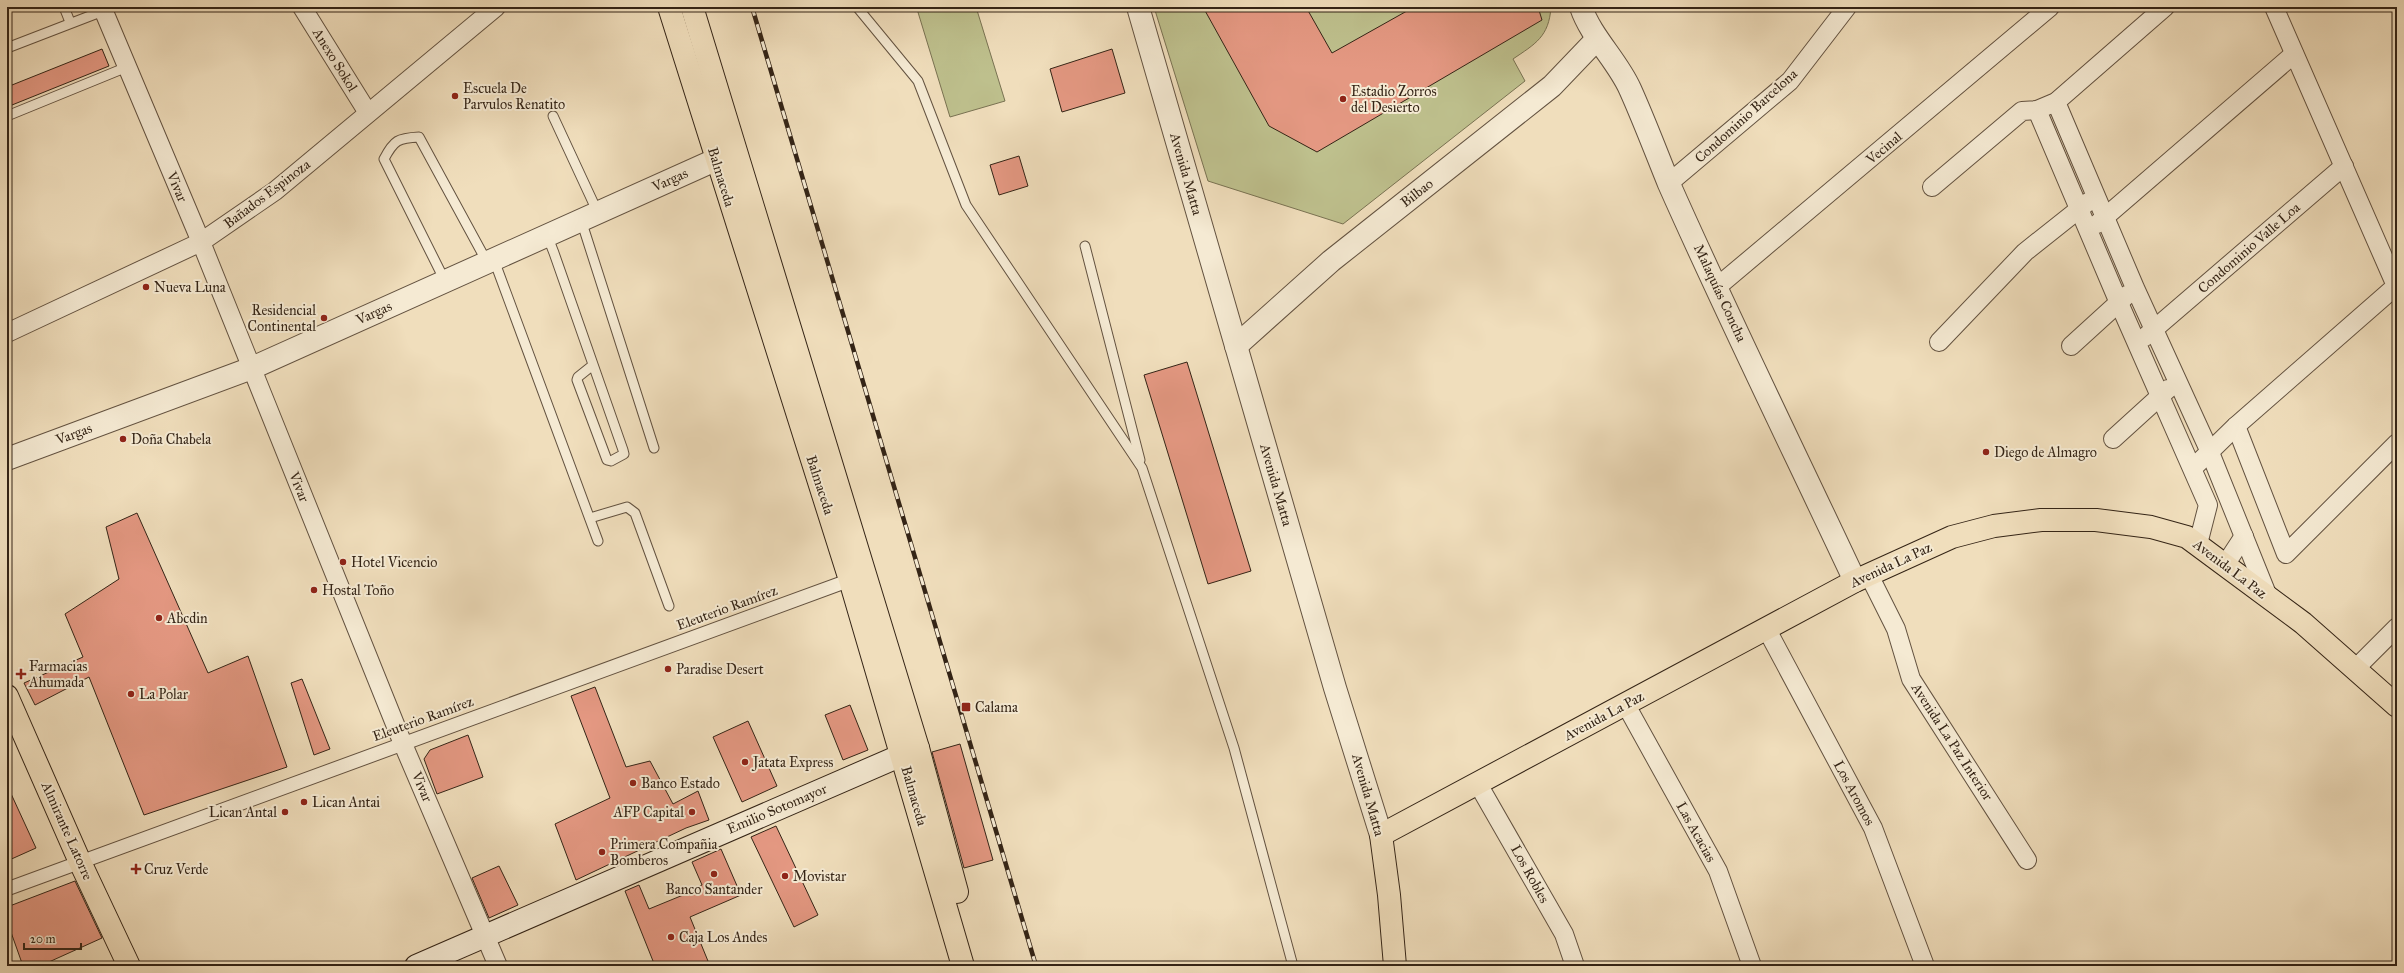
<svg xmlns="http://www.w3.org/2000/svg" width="2404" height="973" viewBox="0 0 2404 973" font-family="'IM FELL Great Primer',serif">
	<rect width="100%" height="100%" fill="#f0debc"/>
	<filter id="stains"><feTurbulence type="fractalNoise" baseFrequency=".005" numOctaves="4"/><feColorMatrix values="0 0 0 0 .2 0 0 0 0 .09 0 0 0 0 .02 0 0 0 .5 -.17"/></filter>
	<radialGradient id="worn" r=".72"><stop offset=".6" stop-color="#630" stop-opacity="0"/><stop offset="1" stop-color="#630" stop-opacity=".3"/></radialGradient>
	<g fill="#bec08d" stroke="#797252">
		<polygon points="923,7 976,7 1005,101 950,117 917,9"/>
		<path d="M1154,7H1551C1549,37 1535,44 1513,59L1525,81L1343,224L1208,181Z"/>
	</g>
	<g fill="#e49882" stroke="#342416">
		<polygon points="1203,7 1306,7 1332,53 1414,7 1538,7 1542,20 1317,152 1269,126"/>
		<polygon points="102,49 109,66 7,107 7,87"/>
		<polygon points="1112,49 1125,93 1062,112 1050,69"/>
		<polygon points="1019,156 1028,186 999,195 990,165"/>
		<polygon points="1187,362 1251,571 1208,584 1144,375"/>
		<polygon points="137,513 208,673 248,656 287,767 144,815 89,677 35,705 24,683 83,657 65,614 119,579 106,527"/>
		<polygon points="302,679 330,749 314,755 291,683"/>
		<polygon points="595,687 626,767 650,761 673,804 698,791 709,820 686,828 576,880 555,824 610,798 571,696"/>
		<polygon points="850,705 868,750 843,760 825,715"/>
		<polygon points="748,721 777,786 742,802 713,737"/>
		<polygon points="468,735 483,777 437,794 424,759 430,750"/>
		<polygon points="960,744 993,860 964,868 932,752"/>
		<polygon points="7,785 36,848 7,861"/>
		<polygon points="776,826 818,915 794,927 751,837"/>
		<polygon points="721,849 741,895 690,917 710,966 655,966 625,891 639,885 649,909 688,893 687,891 702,885 692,862"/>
		<polygon points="499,866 518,905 489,918 472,878"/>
		<polygon points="75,881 102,938 40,966 23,966 7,921 7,907"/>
	</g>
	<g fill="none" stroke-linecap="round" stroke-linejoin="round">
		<g stroke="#635240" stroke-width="11">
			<g id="service">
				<polyline points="64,7 70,22"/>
				<polyline points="857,7 918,81 966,205 1142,468 1234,748 1293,966"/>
				<polyline points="7,48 103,11"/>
				<polyline points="7,116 127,67"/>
				<polyline points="553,116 598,213"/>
				<polyline points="581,220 654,448"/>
				<polyline points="547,235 554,253 623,450 624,454 611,461 607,460 577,380 578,377 593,365"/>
				<polyline points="1085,246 1140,460"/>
				<polyline points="494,260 598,541"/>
				<path d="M445,281L384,159C394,140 398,138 419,137L487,262"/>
				<polyline points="590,518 627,507 635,513 669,606"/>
			</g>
		</g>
		<g stroke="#635240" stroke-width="15">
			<polyline id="pedestrian" points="7,889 850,580"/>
		</g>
		<g stroke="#635240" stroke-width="20">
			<g id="minor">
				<polyline points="102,7 201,242 403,744 498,966"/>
				<polyline points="302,7 368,113"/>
				<polyline points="2056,102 2135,288 2209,450 2269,599"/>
				<polyline points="2037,110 2119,303 2208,505 2198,544"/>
				<polyline points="1669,183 1790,81 1847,7"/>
				<polyline points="1932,187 2022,111 2037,110 2056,102 2165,7"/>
				<polyline points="2097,224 2294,54"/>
				<polyline points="1717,287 2050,7"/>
				<polyline points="7,333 201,242 275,191 496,7"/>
				<polyline points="2145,337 2344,166"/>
				<polyline points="1939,342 2025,252 2088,202"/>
				<polyline points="2071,346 2127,295"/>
				<polyline points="2236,426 2286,554 2397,443"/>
				<polyline points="2113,439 2168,389"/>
				<polyline points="2193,468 2236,426 2396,286 2274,7"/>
				<polyline points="2225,565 2244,536"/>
				<polyline points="1869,575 1896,629 1911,679 2027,860"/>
				<polyline points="1766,628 1873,828 1925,966"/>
				<polyline points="2355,669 2397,627"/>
				<polyline points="1626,705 1718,871 1752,966"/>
				<polyline points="1478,784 1564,934 1575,966"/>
			</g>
		</g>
		<g stroke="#635240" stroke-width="24">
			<g id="tertiary">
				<polyline points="1138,7 1335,688 1381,835"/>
				<path d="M1581,7C1591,37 1617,60 1630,89C1644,120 1656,152 1669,184C1728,317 1793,449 1855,581"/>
				<polyline points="1236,346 1331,261 1552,86 1597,39"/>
				<polyline points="7,459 252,368 733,152"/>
			</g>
		</g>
		<g stroke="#342416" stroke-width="24">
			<polyline id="secondary" points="416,966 918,748"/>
		</g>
		<g stroke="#342416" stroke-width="24">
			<g id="primary">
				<polyline points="669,7 850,580 963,966"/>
				<polyline points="692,7 918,748 957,892"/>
				<polyline points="7,696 80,862 129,966"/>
				<polyline points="1395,966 1389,895 1381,835 1855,581 1952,537 1994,526 2041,520 2096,520 2151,527 2187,537 2303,623 2397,706"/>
			</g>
		</g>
		<use href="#service" stroke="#f5ead3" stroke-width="9"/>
		<use href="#pedestrian" stroke="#f5ead3" stroke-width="13"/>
		<use href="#minor" stroke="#f5ead3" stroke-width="18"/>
		<use href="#tertiary" stroke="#f5ead3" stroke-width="22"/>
		<use href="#secondary" stroke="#f5ead3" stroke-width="22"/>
		<use href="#primary" stroke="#f0debc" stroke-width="22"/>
		<g stroke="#342416" stroke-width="4.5">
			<polyline id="rail" points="752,7 1036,966"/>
		</g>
		<use href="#rail" stroke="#f5ead3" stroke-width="3" stroke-dasharray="9" stroke-linecap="butt"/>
	</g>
	<g fill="#8f2418" stroke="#f5ead3" stroke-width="1.5">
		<circle cx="455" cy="96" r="4"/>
		<circle cx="1343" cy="99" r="4"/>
		<circle cx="146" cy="287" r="4"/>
		<circle cx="324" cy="318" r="4"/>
		<circle cx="123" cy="439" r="4"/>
		<circle cx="1986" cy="452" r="4"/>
		<circle cx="343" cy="562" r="4"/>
		<circle cx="314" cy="590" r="4"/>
		<circle cx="159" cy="618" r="4"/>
		<circle cx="668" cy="669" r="4"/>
		<path d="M19 668h4v4h4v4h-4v4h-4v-4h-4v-4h4z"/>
		<circle cx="131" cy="694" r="4"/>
		<rect x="961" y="702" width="10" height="10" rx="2"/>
		<circle cx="745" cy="762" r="4"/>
		<circle cx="633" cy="783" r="4"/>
		<circle cx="304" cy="802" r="4"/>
		<circle cx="285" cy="812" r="4"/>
		<circle cx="692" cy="812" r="4"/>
		<circle cx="602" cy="852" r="4"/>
		<path d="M134 863h4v4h4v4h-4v4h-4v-4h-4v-4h4z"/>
		<circle cx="714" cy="874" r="4"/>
		<circle cx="785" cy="876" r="4"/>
		<circle cx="671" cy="937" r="4"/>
	</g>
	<g text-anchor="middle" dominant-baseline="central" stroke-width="4" stroke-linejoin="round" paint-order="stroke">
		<g font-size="14" fill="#342416" stroke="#f5ead3">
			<text transform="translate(335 60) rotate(58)">Anexo Sokol</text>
			<text transform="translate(1746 116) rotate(-42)">Condominio Barcelona</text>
			<text transform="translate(1884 148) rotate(-40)">Vecinal</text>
			<text transform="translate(1186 174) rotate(74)">Avenida Matta</text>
			<text transform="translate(721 177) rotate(73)">Balmaceda</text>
			<text transform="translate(670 180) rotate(-24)">Vargas</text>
			<text transform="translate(177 187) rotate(67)">Vivar</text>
			<text transform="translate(1417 193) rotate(-38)">Bilbao</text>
			<text transform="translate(267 194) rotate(-37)">Bañados Espinoza</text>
			<text transform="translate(2249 248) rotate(-41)">Condominio Valle Loa</text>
			<text transform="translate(1720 293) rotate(65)">Malaquías Concha</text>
			<text transform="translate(374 313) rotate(-24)">Vargas</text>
			<text transform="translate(74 434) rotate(-20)">Vargas</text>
			<text transform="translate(820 485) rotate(72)">Balmaceda</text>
			<text transform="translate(1276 485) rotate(74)">Avenida Matta</text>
			<text transform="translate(299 487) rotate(68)">Vivar</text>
			<text transform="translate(1891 565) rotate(-25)">Avenida La Paz</text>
			<text transform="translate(2230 569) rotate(37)">Avenida La Paz</text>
			<text transform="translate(727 608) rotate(-20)">Eleuterio Ramírez</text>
			<text transform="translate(1604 716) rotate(-28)">Avenida La Paz</text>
			<text transform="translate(423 719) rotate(-20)">Eleuterio Ramírez</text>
			<text transform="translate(1952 742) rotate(57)">Avenida La Paz Interior</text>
			<text transform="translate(422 787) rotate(67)">Vivar</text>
			<text transform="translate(1854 793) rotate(62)">Los Aromos</text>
			<text transform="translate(1368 795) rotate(74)">Avenida Matta</text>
			<text transform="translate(914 796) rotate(74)">Balmaceda</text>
			<text transform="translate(777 809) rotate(-23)">Emilio Sotomayor</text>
			<text transform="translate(67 831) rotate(66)">Almirante Latorre</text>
			<text transform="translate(1696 832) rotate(61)">Las Acacias</text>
			<text transform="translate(1530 874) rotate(61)">Los Robles</text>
		</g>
		<g font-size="14" fill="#342416" stroke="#f5ead3" text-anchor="start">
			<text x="463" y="88">Escuela De<tspan x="463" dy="16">Parvulos Renatito</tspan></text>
			<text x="1351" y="91">Estadio Zorros<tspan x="1351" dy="16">del Desierto</tspan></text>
			<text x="154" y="287">Nueva Luna</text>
			<text x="316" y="310" text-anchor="end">Residencial<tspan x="316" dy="16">Continental</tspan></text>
			<text x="131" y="439">Doña Chabela</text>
			<text x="1994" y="452">Diego de Almagro</text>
			<text x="351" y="562">Hotel Vicencio</text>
			<text x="322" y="590">Hostal Toño</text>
			<text x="167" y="618">Abcdin</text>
			<text x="29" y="666">Farmacias<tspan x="29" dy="16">Ahumada</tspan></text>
			<text x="676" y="669">Paradise Desert</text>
			<text x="139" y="694">La Polar</text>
			<text x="975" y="707">Calama</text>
			<text x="753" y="762">Jatata Express</text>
			<text x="641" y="783">Banco Estado</text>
			<text x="312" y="802">Lican Antai</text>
			<text x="277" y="812" text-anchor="end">Lican Antal</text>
			<text x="684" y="812" text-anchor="end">AFP Capital</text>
			<text x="610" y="844">Primera Compañia<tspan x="610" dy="16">Bomberos</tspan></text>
			<text x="144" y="869">Cruz Verde</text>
			<text x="793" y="876">Movistar</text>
			<text x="714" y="889" text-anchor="middle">Banco Santander</text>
			<text x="679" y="937">Caja Los Andes</text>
		</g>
	</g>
	<rect width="2404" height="973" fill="none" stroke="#f0debc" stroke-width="24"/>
	<rect x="8" y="8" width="2388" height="957" fill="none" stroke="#342416" stroke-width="2"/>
	<rect x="12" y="12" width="2380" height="949" fill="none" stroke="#342416"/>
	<path d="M24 943v6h57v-6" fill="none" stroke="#342416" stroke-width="2"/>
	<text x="30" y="943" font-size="12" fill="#342416" stroke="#f5ead3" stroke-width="3" paint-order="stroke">20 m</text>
	<rect width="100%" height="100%" filter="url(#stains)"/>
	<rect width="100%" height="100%" fill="url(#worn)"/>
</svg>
